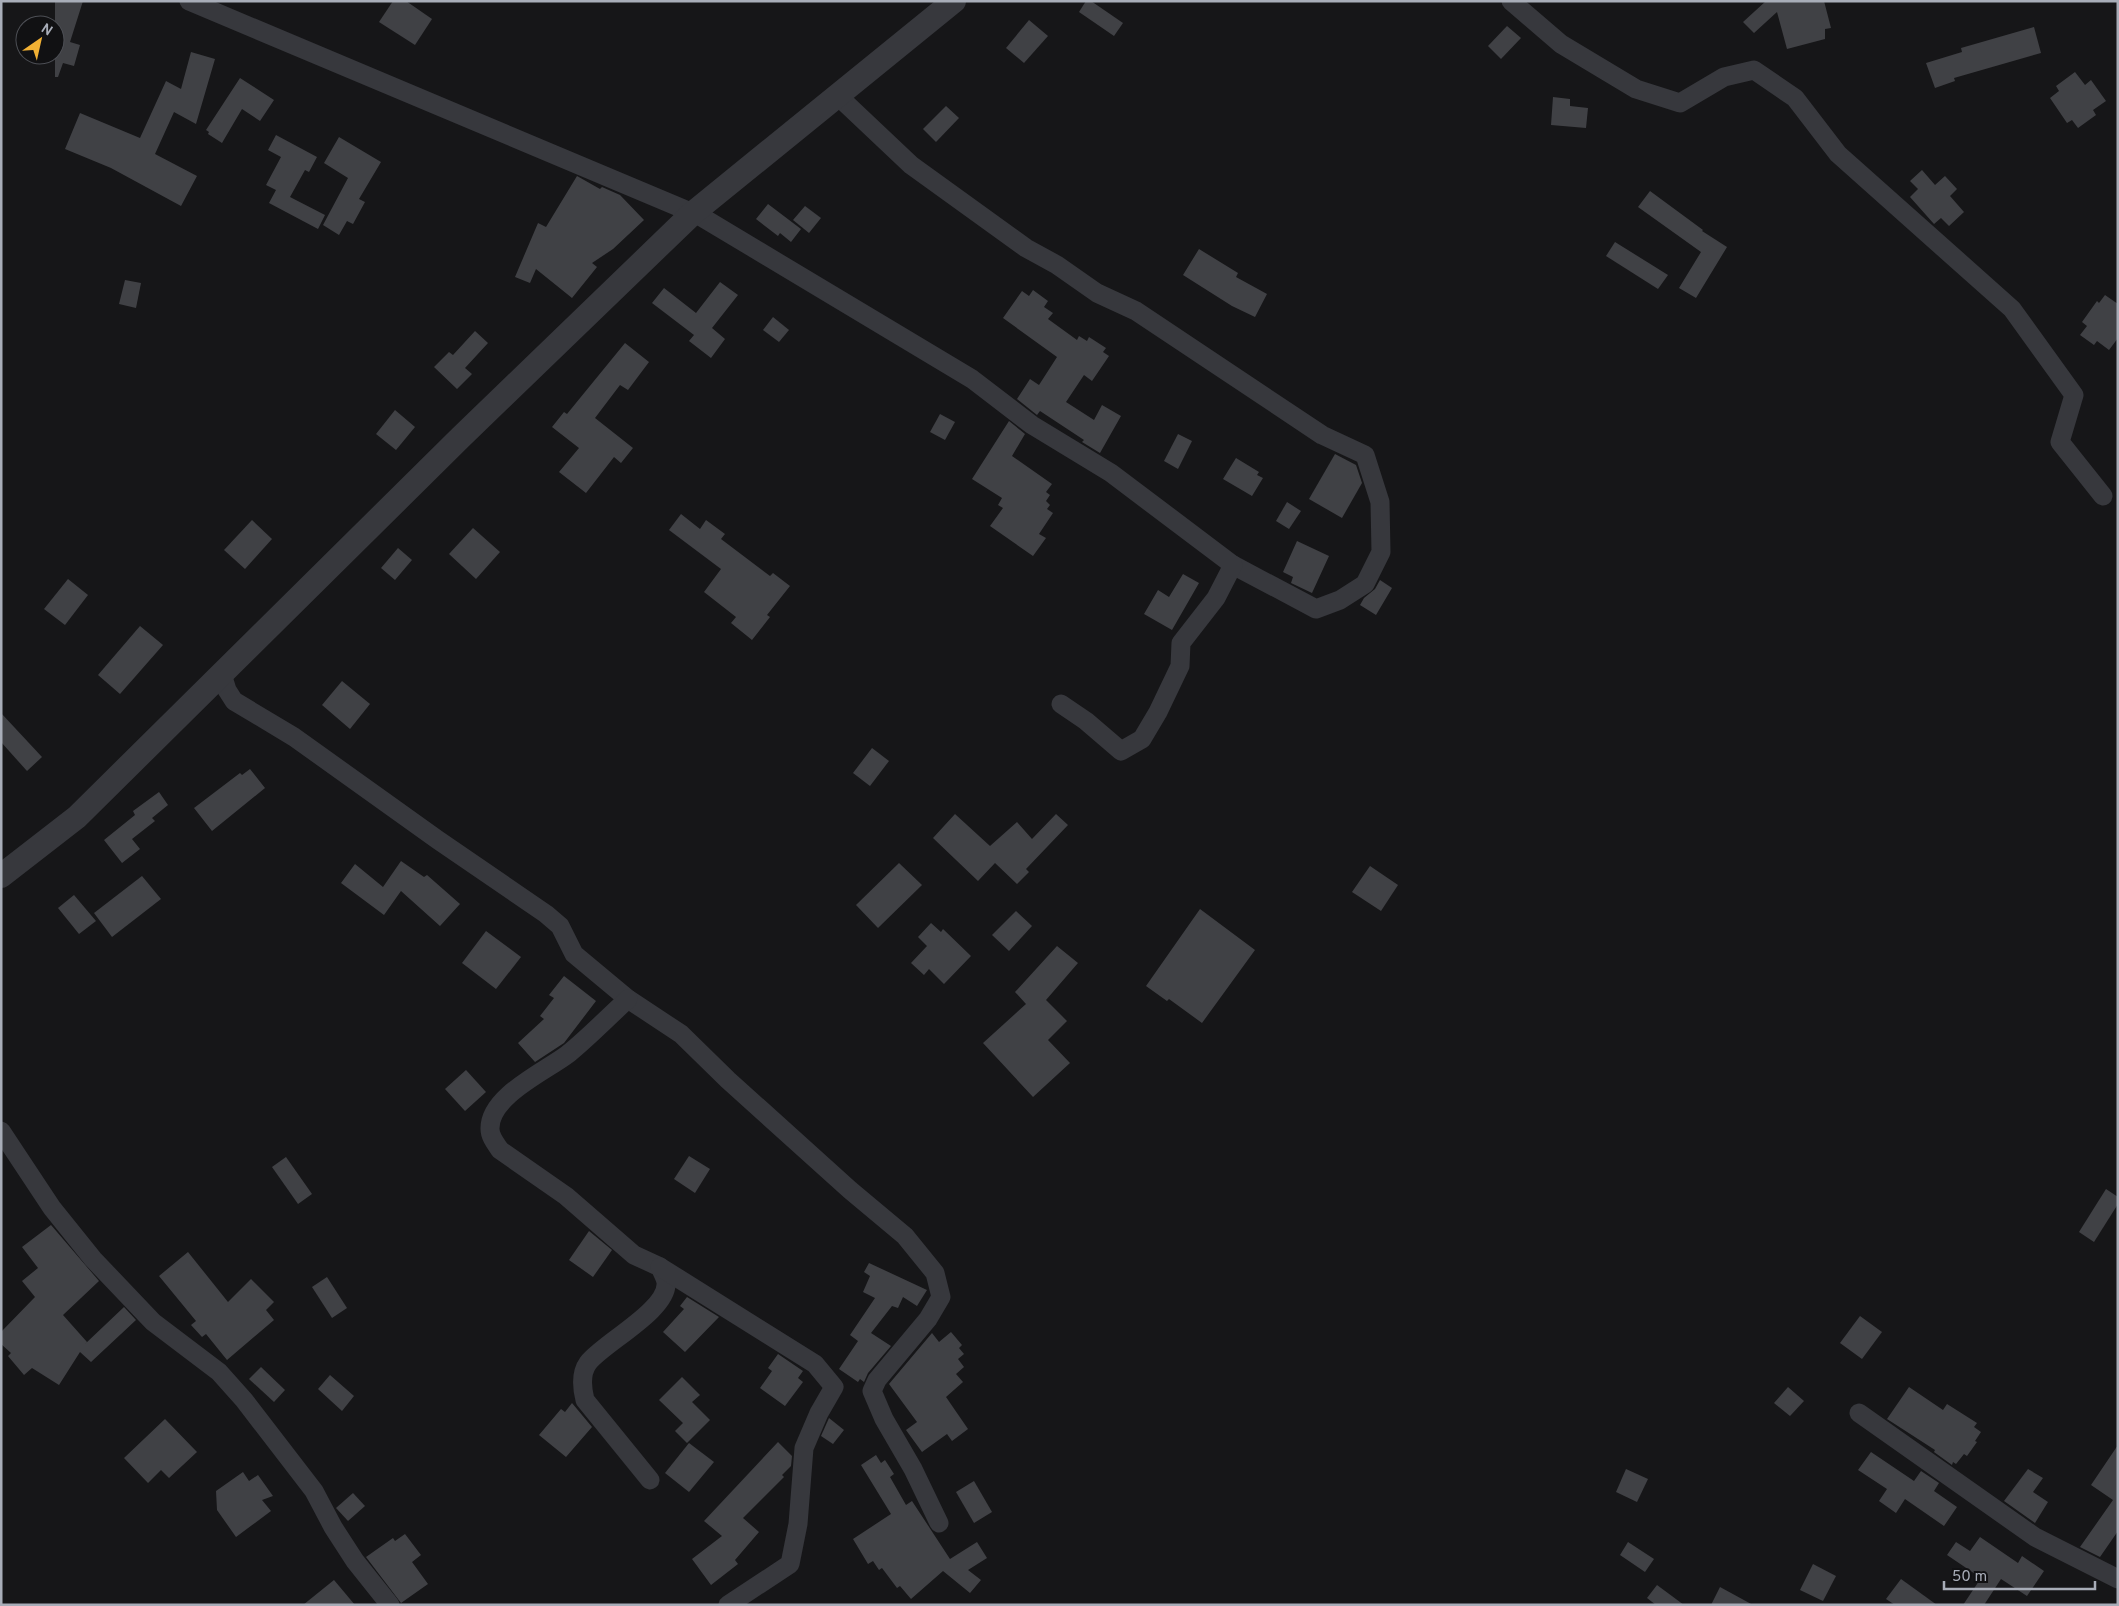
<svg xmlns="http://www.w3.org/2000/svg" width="2119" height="1606" viewBox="0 0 2119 1606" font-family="Overpass,sans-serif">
	<rect width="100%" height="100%" fill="#161618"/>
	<g fill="#404145">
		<polygon points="55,1 83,1 70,42 80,45 74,66 63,63 58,77 55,77"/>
		<polygon points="393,1 406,1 432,19 415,45 379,22"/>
		<polygon points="1086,1 1091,1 1123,23 1114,36 1079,12"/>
		<polygon points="1766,1 1824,1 1831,28 1825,29 1825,39 1787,49 1777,12 1754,33 1743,22"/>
		<polygon points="1029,20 1048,36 1024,63 1006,48"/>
		<polygon points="1507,26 1521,38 1501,59 1488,46"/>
		<polygon points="2034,27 2041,53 1954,78 1955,81 1935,88 1926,63 1962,52 1961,48"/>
		<polygon points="191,52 215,59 196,124 174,112 155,154 197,176 181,206 111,168 65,149 80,113 140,138 166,81 181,89"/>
		<polygon points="2075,72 2085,85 2091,80 2106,101 2093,110 2096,115 2078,128 2072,120 2067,123 2050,98 2059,91 2056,86"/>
		<polygon points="240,78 274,100 260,121 242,109 222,143 208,134 209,132 206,130"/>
		<polygon points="1553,97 1570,99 1570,106 1588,108 1586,128 1551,125"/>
		<polygon points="946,106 959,118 936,142 923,129"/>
		<polygon points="276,135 317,157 309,172 305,170 290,197 325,215 318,229 269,203 276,190 266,185 281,157 268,150"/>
		<polygon points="339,137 381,162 359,199 365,202 353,224 347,221 339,235 323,225 348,178 324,163"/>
		<polygon points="1922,170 1935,185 1945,176 1957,189 1950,196 1964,212 1949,226 1941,218 1934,224 1910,197 1918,189 1910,181"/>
		<polygon points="577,176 600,189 602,187 620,195 644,220 613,249 592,263 597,267 572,298 536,269 530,283 515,277 538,223 546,227"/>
		<polygon points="1650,191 1703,230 1702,231 1727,247 1696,298 1679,288 1701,252 1638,207"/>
		<polygon points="768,204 801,229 791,242 780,233 778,236 756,219"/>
		<polygon points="805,206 821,218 809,233 793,220"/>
		<polygon points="1615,242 1668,275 1658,289 1606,256"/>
		<polygon points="1199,249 1238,273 1236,277 1267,294 1255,317 1232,306 1183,275"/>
		<polygon points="125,280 141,283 136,308 119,304"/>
		<polygon points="720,282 738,295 712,328 725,339 711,358 689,341 694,335 652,303 664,288 696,313"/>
		<polygon points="1033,290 1048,301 1044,307 1053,313 1048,319 1077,340 1079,336 1087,341 1089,337 1106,348 1103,352 1109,356 1092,381 1084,375 1066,402 1094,420 1102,405 1121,416 1100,453 1082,442 1084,440 1040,411 1037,415 1017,399 1030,379 1039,385 1057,357 1003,318 1022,291 1029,296"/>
		<polygon points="2105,295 2118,304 2118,338 2109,350 2097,341 2094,345 2080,335 2087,326 2082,322 2097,301 2099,303"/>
		<polygon points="773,317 789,330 779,342 763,330"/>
		<polygon points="475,331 488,343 465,368 472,374 457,389 434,367 449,352 453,355"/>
		<polygon points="625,343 649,362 628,390 620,385 595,418 633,448 621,463 614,457 586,493 559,472 579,448 552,427 564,412 567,414"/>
		<polygon points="395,410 415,427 396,450 376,434"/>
		<polygon points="940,414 955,422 945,440 930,432"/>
		<polygon points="1009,421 1025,434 1012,456 1052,484 1046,492 1050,495 1046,501 1050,505 1047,509 1053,513 1039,534 1046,538 1033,556 990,526 1003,508 998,505 1002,498 972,479"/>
		<polygon points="1178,434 1192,441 1178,469 1164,461"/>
		<polygon points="1335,454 1356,465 1362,483 1342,518 1309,499"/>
		<polygon points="1236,458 1259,472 1257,475 1263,478 1252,496 1223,479"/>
		<polygon points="1287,502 1301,511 1289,529 1276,521"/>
		<polygon points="681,514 700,529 706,520 725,534 721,539 770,576 773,573 790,586 767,615 770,617 752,640 731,623 736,617 704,592 721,569 669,530"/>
		<polygon points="252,520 272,539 245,569 224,550"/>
		<polygon points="473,528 500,552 476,579 449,554"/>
		<polygon points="1297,541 1329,556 1312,593 1291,583 1293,577 1283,572"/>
		<polygon points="398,548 412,560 395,580 381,568"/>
		<polygon points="1183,574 1199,583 1172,630 1144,614 1158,590 1169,597"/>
		<polygon points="68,579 88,595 65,625 44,609"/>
		<polygon points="1380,580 1392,588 1376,615 1360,605 1364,598 1375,589"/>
		<polygon points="140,626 163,645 120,694 98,675"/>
		<polygon points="342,681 370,704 350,729 322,705"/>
		<polygon points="1,713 42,757 27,771 1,742"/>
		<polygon points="872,748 889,761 870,786 853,773"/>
		<polygon points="250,769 265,788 212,831 194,808 240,773 242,775"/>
		<polygon points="159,792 168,805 152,818 155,821 132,839 140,849 122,863 104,840 135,815 133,811"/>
		<polygon points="955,814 990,846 1017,822 1032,839 1056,814 1068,825 1026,869 1029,872 1017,884 995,863 978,881 933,838"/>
		<polygon points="401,861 424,877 427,875 460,904 440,926 401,891 384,915 341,883 355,864 383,887"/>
		<polygon points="899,863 922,885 878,928 856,905"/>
		<polygon points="1370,866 1398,885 1381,911 1352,892"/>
		<polygon points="142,876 161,899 112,937 94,913"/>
		<polygon points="74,895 96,921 79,934 58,908"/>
		<polygon points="1200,909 1255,950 1202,1023 1169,999 1167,1001 1146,986"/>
		<polygon points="1016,911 1032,926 1009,951 992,935"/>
		<polygon points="931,923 941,932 943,929 971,956 944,984 929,969 924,975 911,963 927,946 918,937"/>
		<polygon points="486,931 521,957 496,989 462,963"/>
		<polygon points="1057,946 1078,963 1046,1000 1067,1021 1048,1040 1070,1063 1033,1097 983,1043 1026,1004 1015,992"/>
		<polygon points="564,976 596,1001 564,1043 535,1062 518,1043 544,1019 540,1016 554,998 549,995"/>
		<polygon points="466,1070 486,1092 465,1111 445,1089"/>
		<polygon points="689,1156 710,1169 695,1193 674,1179"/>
		<polygon points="286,1157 312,1194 298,1204 272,1167"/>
		<polygon points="2106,1189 2118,1197 2118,1204 2094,1242 2079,1232"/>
		<polygon points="51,1225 99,1281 63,1315 87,1342 85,1344 124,1307 136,1320 91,1362 80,1352 59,1385 32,1368 24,1375 8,1356 11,1353 1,1344 1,1332 35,1297 22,1281 38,1268 22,1247"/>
		<polygon points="589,1231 612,1250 593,1277 569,1260"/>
		<polygon points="188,1252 228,1302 251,1279 274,1302 266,1310 274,1320 227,1360 206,1334 202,1337 191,1325 196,1321 159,1276"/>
		<polygon points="869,1263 927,1290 917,1306 903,1297 898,1308 892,1306 871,1333 891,1346 868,1373 864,1382 860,1379 858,1382 839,1369 858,1341 850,1335 875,1298 863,1292 870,1276 864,1272"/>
		<polygon points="327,1277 347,1308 332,1318 312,1287"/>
		<polygon points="687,1297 719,1317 685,1352 663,1332 684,1309 680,1306"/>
		<polygon points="1860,1316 1882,1332 1862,1359 1840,1343"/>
		<polygon points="951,1332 962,1345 959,1348 964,1354 958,1359 964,1367 956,1374 963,1382 946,1397 968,1429 952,1441 947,1434 922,1452 906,1430 917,1422 889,1384 932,1333 939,1342"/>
		<polygon points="778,1354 803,1371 798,1378 803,1382 785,1406 760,1388 772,1371 768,1368"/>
		<polygon points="261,1367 285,1390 274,1402 249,1379"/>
		<polygon points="330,1375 354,1396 342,1411 318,1389"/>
		<polygon points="682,1377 700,1395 692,1402 710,1420 687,1443 675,1431 683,1423 659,1400"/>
		<polygon points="1788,1387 1804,1401 1790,1416 1774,1403"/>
		<polygon points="1909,1387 1943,1410 1947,1404 1977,1423 1974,1427 1981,1432 1975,1441 1977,1442 1967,1456 1964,1454 1956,1464 1953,1462 1952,1465 1934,1452 1935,1450 1887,1419"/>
		<polygon points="572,1403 592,1427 566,1457 539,1435 561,1409 565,1412"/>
		<polygon points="829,1418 844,1430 833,1444 821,1436"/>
		<polygon points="165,1419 197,1452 169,1478 161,1470 148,1483 124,1458"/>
		<polygon points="778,1442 792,1456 791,1466 782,1475 784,1477 743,1518 759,1532 735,1560 738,1564 711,1585 692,1559 722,1536 704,1521"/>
		<polygon points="689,1443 714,1462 689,1492 665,1473"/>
		<polygon points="2118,1445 2118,1531 2100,1557 2080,1547 2113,1500 2091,1485"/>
		<polygon points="1871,1452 1914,1481 1921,1471 1939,1483 1934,1491 1957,1507 1944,1526 1905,1499 1896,1513 1879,1501 1887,1489 1858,1470"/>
		<polygon points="876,1455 881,1463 885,1460 894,1474 890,1477 906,1505 912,1501 950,1559 977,1542 987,1558 968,1570 981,1580 970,1593 943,1571 911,1599 900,1586 897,1588 882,1568 879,1570 873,1561 868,1564 853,1539 891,1514 861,1465"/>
		<polygon points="1626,1469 1648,1479 1637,1502 1616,1492"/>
		<polygon points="2028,1469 2043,1478 2033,1492 2048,1502 2035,1523 2004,1501"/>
		<polygon points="243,1472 249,1481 258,1475 273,1496 262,1500 271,1511 236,1537 217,1510 216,1491"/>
		<polygon points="974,1481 992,1512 974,1523 956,1492"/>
		<polygon points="353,1493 365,1506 348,1521 336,1508"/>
		<polygon points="405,1534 421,1555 412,1562 428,1584 401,1603 366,1557 393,1538 395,1541"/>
		<polygon points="1980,1537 2018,1563 2022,1556 2044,1571 2027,1596 2001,1579 1984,1605 1963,1605 1981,1578 1947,1555 1956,1542 1970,1551"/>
		<polygon points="1628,1542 1654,1559 1645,1572 1620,1555"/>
		<polygon points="1813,1564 1836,1576 1823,1601 1800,1590"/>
		<polygon points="1901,1579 1937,1605 1895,1605 1886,1599"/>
		<polygon points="334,1580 355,1605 303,1605"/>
		<polygon points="1657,1585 1684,1605 1656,1605 1647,1598"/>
		<polygon points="1720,1587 1753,1605 1711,1605"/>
	</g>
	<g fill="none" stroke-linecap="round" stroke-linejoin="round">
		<g stroke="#37383d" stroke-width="19">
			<polyline points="189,1 693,213"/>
			<polyline points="1511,1 1561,44 1636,89 1680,103 1724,77 1754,70 1795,98 1838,154 2012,309 2074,395 2060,442 2103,496"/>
			<polyline points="838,96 911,165 1026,248 1057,265 1097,293 1136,311 1322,435 1365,455 1380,502 1381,552 1365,584 1340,600 1316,609 1233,565"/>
			<polyline points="695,213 972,379 1032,425 1111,473 1233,565 1216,598 1181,643 1180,666 1158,712 1142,739 1121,751 1086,721 1061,704"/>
			<polyline points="222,674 227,690 234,701 294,737 438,840 546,914 560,926 574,954 628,999 681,1034 728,1080 850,1190 905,1236 935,1273 941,1297 928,1319 877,1380 872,1391 884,1419 913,1469 939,1523"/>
			<path d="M628,999C608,1017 589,1037 568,1054C546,1071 489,1096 490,1129C490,1137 496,1144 500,1150L566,1196L634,1255L660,1267C662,1272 665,1277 666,1282C669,1310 603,1343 588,1363C580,1374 582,1388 585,1400L650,1480"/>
			<polyline points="1,1131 52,1208 93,1259 153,1322 219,1372 244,1400 314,1491 333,1527 355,1561 390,1605"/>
			<polyline points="660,1267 815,1364 834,1387 819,1413 804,1448 798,1524 790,1564 728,1605"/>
			<polyline points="1859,1413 2035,1537 2118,1579"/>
		</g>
		<polyline stroke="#37383d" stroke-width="24" points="1,876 77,817 461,437 693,213 954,1"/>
	</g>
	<rect width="2119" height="1606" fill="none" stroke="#a8adb8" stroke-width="5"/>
	<g transform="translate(40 40) rotate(34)"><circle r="24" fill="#111113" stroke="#4d4f55"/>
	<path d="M0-4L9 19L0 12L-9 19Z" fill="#f2b134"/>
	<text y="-8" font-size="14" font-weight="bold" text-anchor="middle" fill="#a8adb8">N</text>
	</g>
	<path d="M1944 1581v8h151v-8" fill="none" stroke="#a8adb8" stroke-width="2.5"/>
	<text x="1952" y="1581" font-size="15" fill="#a8adb8" stroke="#111113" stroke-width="4" paint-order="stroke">50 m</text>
</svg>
